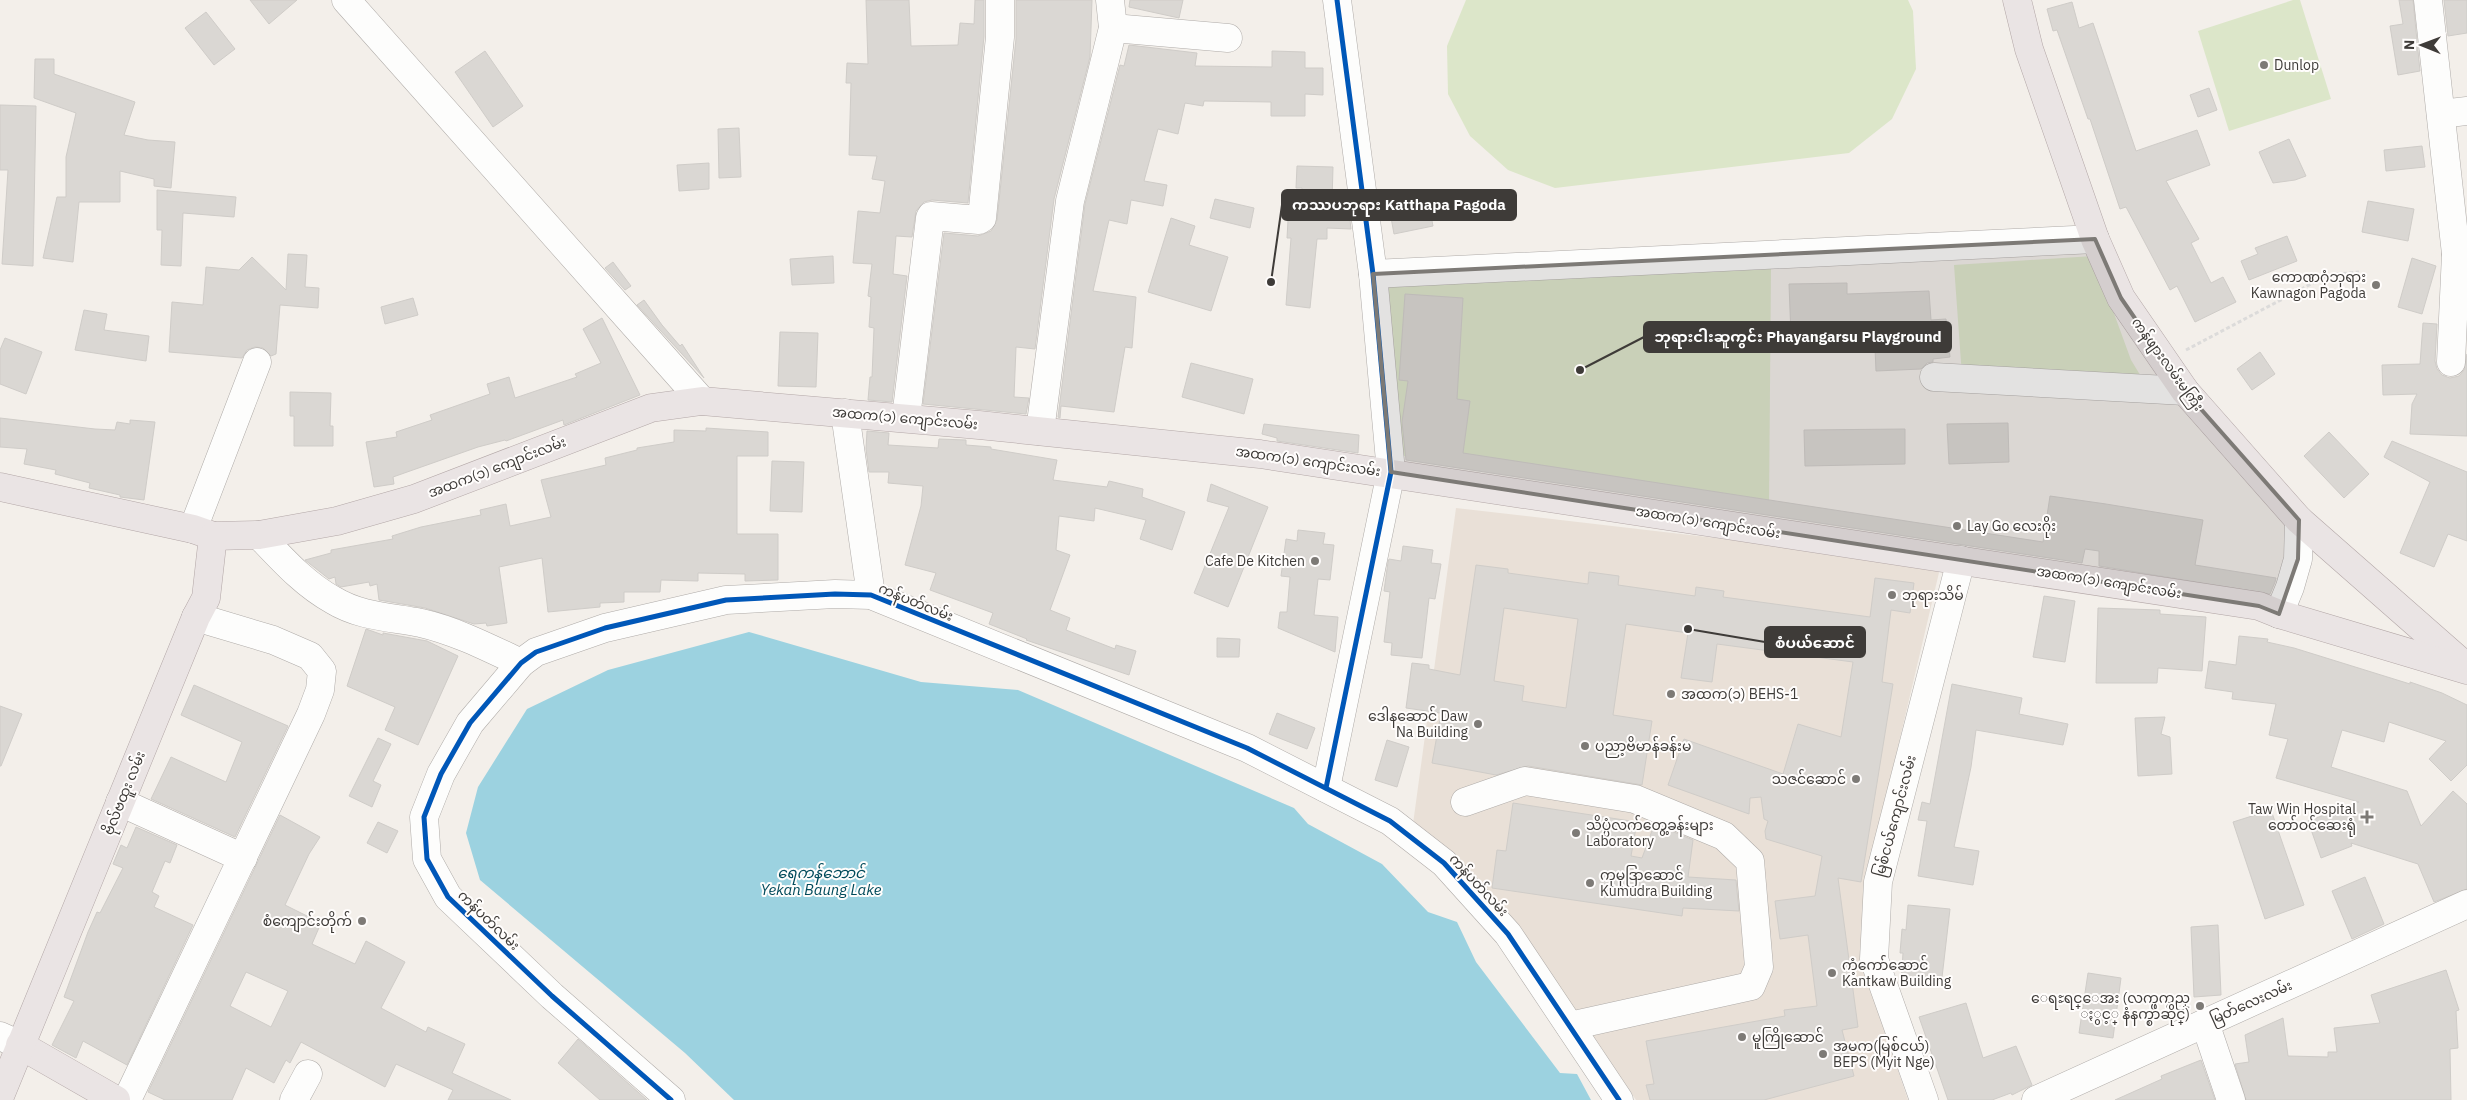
<svg xmlns="http://www.w3.org/2000/svg" width="2467" height="1100" viewBox="0 0 2467 1100" font-family="'IBM Plex Sans','Noto Sans Myanmar',sans-serif">
	<rect width="100%" height="100%" fill="#f3efea"/>
	<polygon fill="#e9e0d7" points="1456,508 1941,564 1867,878 1862,964 1908,1100 1636,1100 1542,962 1413,824"/>
	<g fill="#dce6c9">
		<polygon points="1466,0 1908,0 1913,11 1916,69 1892,119 1849,153 1555,188 1508,170 1470,136 1448,94 1447,46"/>
		<polygon points="2293,0 2300,0 2331,99 2229,131 2198,31"/>
		<polygon points="2093,256 2131,360 2156,401 1962,376 1954,265"/>
		<polygon points="1771,269 1769,506 1390,454 1388,286"/>
	</g>
	<polygon fill="#9cd2e0" points="749,632 921,682 1018,690 1294,808 1308,824 1382,864 1428,912 1457,922 1476,962 1560,1073 1577,1074 1591,1100 734,1100 685,1053 480,880 466,833 478,787 527,709 608,670"/>
	<g fill="#dad7d3" stroke="#cfccc8" fill-rule="evenodd">
		<polygon points="250,0 297,0 269,24"/>
		<polygon points="866,0 909,0 911,46 958,45 960,23 974,24 975,0 984,0 984,36 968,203 932,200 924,202 916,211 912,237 896,236 893,274 907,276 892,402 868,400 870,377 872,377 874,328 869,327 871,297 868,296 872,264 853,263 858,211 880,213 885,181 872,179 877,156 849,155 851,83 846,83 847,63 868,64"/>
		<polygon points="1016,0 1092,0 1090,57 1054,199 1035,349 1016,347 1014,397 1029,398 1026,414 923,404 944,233 978,236 991,231 997,220 1016,39"/>
		<polygon points="1130,0 1183,0 1179,18 1129,7"/>
		<polygon points="2399,0 2413,0 2420,71 2398,75 2390,26 2403,24"/>
		<polygon points="2444,0 2467,0 2467,33 2448,36"/>
		<polygon points="2072,2 2079,28 2093,23 2136,151 2197,130 2210,165 2166,181 2199,239 2191,243 2211,283 2223,277 2236,302 2195,322 2177,286 2170,290 2126,207 2120,209 2090,119 2088,119 2057,30 2053,31 2047,9"/>
		<polygon points="206,12 235,49 214,65 185,28"/>
		<polygon points="1129,45 1197,53 1195,66 1272,67 1272,51 1305,52 1305,68 1323,68 1323,95 1305,94 1305,116 1271,116 1271,102 1204,101 1203,106 1185,103 1178,134 1158,129 1144,181 1167,185 1163,206 1131,200 1127,224 1109,220 1093,291 1136,297 1132,348 1125,347 1114,412 1061,406 1060,418 1058,417 1085,204 1120,65 1124,66"/>
		<polygon points="485,51 523,106 493,127 455,72"/>
		<polygon points="35,59 54,59 54,74 135,102 124,135 148,140 175,142 171,188 154,186 154,179 120,171 120,202 79,202 73,262 43,258 57,197 66,197 66,157 76,113 34,98"/>
		<polygon points="2209,88 2217,110 2198,117 2190,95"/>
		<polygon points="0,105 36,106 33,266 2,264 8,170 0,170"/>
		<polygon points="739,128 741,177 719,178 718,129"/>
		<polygon points="2289,139 2306,176 2295,180 2273,183 2259,152"/>
		<polygon points="2422,146 2425,167 2386,171 2384,150"/>
		<polygon points="709,163 709,189 679,191 677,165"/>
		<polygon points="1297,166 1333,167 1332,202 1348,203 1351,229 1327,228 1327,239 1317,239 1310,308 1286,305 1291,238 1287,238 1288,220 1301,220 1302,188 1296,188"/>
		<polygon points="157,190 236,197 234,217 183,213 181,266 161,265 162,230 157,230"/>
		<polygon points="1215,199 1254,208 1250,228 1210,218"/>
		<polygon points="2368,201 2414,209 2408,241 2362,232"/>
		<polygon points="1429,205 1433,226 1394,234 1390,212"/>
		<polygon points="1171,218 1195,226 1189,245 1228,257 1211,311 1148,292"/>
		<polygon points="2287,236 2297,261 2249,280 2241,261 2258,254 2255,248"/>
		<polygon points="288,254 307,255 305,287 319,288 318,308 280,305 276,354 271,356 263,348 255,347 247,350 242,358 169,352 172,302 203,305 206,267 239,270 252,257 286,290"/>
		<polygon points="833,256 834,283 792,285 790,259"/>
		<polygon points="2412,258 2436,266 2422,314 2398,307"/>
		<polygon points="613,262 631,286 625,290 605,268"/>
		<polygon points="1847,283 1847,294 1929,291 1931,320 1946,319 1950,357 1933,359 1933,362 1927,363 1921,369 1876,371 1875,348 1857,349 1857,334 1791,335 1789,284"/>
		<polygon points="1405,294 1463,298 1457,399 1470,401 1463,453 2043,542 2050,496 2106,504 2203,520 2195,565 2276,578 2275,582 2270,594 2099,566 2099,551 2085,549 2082,563 1406,460 1402,422 1408,381 1399,380"/>
		<polygon points="413,298 418,315 385,324 381,307"/>
		<polygon points="644,300 662,325 680,346 682,344 704,378 637,305"/>
		<polygon points="84,310 107,314 104,330 149,336 146,361 75,350"/>
		<polygon points="602,318 640,395 564,425 563,420 506,441 505,440 478,447 393,477 394,484 374,487 366,442 397,437 396,432 432,420 430,415 490,394 487,384 509,377 515,398 577,377 575,374 601,363 583,329"/>
		<polygon points="2423,323 2437,324 2435,361 2437,369 2442,375 2450,378 2459,376 2464,370 2467,354 2467,436 2410,434 2412,404 2417,394 2383,395 2382,365 2420,364"/>
		<polygon points="780,332 818,333 816,387 778,386"/>
		<polygon points="5,338 42,352 26,394 0,384 0,350"/>
		<polygon points="2260,352 2275,374 2252,390 2237,369"/>
		<polygon points="1191,363 1253,379 1244,414 1182,397"/>
		<polygon points="290,392 331,393 330,426 333,426 333,446 294,446 294,416 290,416"/>
		<polygon points="0,418 95,429 115,430 117,422 130,424 130,420 155,422 144,500 120,497 120,495 89,488 90,483 55,474 56,470 24,464 27,449 0,447"/>
		<polygon points="2008,423 2009,462 1949,464 1947,424"/>
		<polygon points="1264,424 1359,435 1358,453 1277,441 1277,438 1262,434"/>
		<polygon points="706,428 768,432 768,456 737,456 737,534 778,534 778,580 745,581 745,574 698,573 698,581 661,580 660,592 624,592 624,602 600,603 600,607 548,612 542,558 499,567 507,623 487,626 486,623 474,624 425,608 379,600 377,584 370,586 369,582 341,587 336,584 335,577 329,579 305,560 331,553 331,550 393,539 392,536 421,527 481,515 480,510 506,504 510,526 551,517 541,480 606,465 605,458 637,450 637,448 674,442 674,430 706,431"/>
		<polygon points="1905,429 1905,464 1805,466 1804,430"/>
		<polygon points="867,431 889,433 888,445 938,448 939,439 966,440 966,445 991,447 991,449 1057,460 1053,480 1107,487 1109,481 1143,489 1142,497 1185,512 1172,550 1140,539 1146,520 1095,508 1094,521 1059,516 1056,550 1070,555 1050,610 1070,618 1066,630 1115,649 1116,645 1136,651 1129,675 1026,640 1027,639 989,624 993,613 930,590 936,573 905,565 921,506 923,486 888,483 889,472 869,472 866,449"/>
		<polygon points="2329,432 2369,474 2344,498 2304,456"/>
		<polygon points="2392,441 2467,472 2467,541 2448,534 2434,567 2400,553 2430,482 2384,457"/>
		<polygon points="772,461 804,462 802,512 770,511"/>
		<polygon points="1211,484 1268,507 1228,607 1194,593 1229,507 1207,501"/>
		<polygon points="1298,530 1325,533 1323,544 1334,545 1330,580 1318,579 1314,615 1338,617 1335,652 1278,628 1280,612 1287,612 1290,577 1281,576 1286,539 1297,541"/>
		<polygon points="1403,546 1433,550 1431,563 1441,564 1435,599 1429,598 1422,658 1391,655 1392,643 1384,642 1390,592 1384,591 1388,562 1389,559 1401,561"/>
		<path d="M1476,565L1508,569V573L1588,584L1589,572L1619,576L1618,585L1695,596L1696,587L1724,591L1723,597L1870,617L1875,578L1914,583L1910,613L1891,610L1882,682L1893,684L1861,882L1838,878L1858,1027L1842,1030L1854,1076L1764,1100H1650L1646,1085L1654,1084L1646,1041L1785,1016L1784,1010L1817,1006L1808,935L1780,939L1775,901L1815,896L1822,856L1766,839L1765,831L1768,821L1764,819L1761,797L1750,798L1749,814L1668,785L1684,739L1783,774L1798,724L1841,737L1853,662L1717,644L1712,682L1681,678L1688,633L1626,624L1613,715L1652,721L1642,785L1528,766L1496,775L1432,763L1441,713L1406,708L1412,663L1429,665V669L1460,675ZM1504,608L1578,619L1566,708L1522,701L1524,686L1494,681Z"/>
		<polygon points="2044,596 2075,601 2065,662 2033,657"/>
		<polygon points="2098,608 2160,610 2160,614 2206,617 2202,671 2158,668 2157,683 2096,683"/>
		<polygon points="366,629 383,635 383,633 427,641 458,656 418,745 385,730 395,707 347,686"/>
		<polygon points="2239,636 2268,639 2267,642 2294,648 2410,684 2410,682 2442,693 2467,705 2467,765 2451,781 2429,759 2446,741 2389,722 2384,742 2342,730 2331,767 2407,791 2421,826 2453,791 2467,804 2467,889 2434,902 2418,864 2351,843 2352,846 2321,858 2308,821 2359,802 2276,778 2288,739 2269,735 2276,704 2232,699 2233,692 2205,688 2209,661 2236,665"/>
		<polygon points="1217,638 1240,639 1239,657 1217,657"/>
		<polygon points="1952,684 2022,698 2019,714 2068,724 2063,745 1976,730 1971,767 1954,847 1979,851 1973,885 1918,876 1927,821 1918,820 1922,802 1930,804"/>
		<polygon points="194,685 288,726 235,837 151,799 171,757 226,782 242,742 181,715"/>
		<polygon points="0,706 22,714 1,766 0,766"/>
		<polygon points="1277,713 1315,728 1307,749 1269,734"/>
		<polygon points="2165,717 2161,734 2170,737 2172,774 2138,776 2135,718"/>
		<polygon points="378,738 391,744 373,781 381,785 372,807 349,796"/>
		<polygon points="1387,740 1409,747 1397,787 1375,780"/>
		<polygon points="1513,803 1637,822 1631,856 1642,858 1653,828 1669,830 1693,840 1688,877 1736,880 1739,911 1683,908 1682,916 1492,888 1497,850 1506,851"/>
		<polygon points="2271,810 2304,905 2265,919 2233,822"/>
		<path d="M280,815L320,837L309,854L285,905L321,923L312,944L355,964L366,941L405,962L381,1008L426,1032L428,1027L465,1044L452,1073L511,1100H448L453,1090L396,1064L385,1087L301,1042L290,1063L286,1060L274,1083L246,1068L232,1100H165L148,1092ZM246,972L288,991L271,1027L230,1006Z"/>
		<polygon points="378,822 398,831 387,853 367,843"/>
		<polygon points="136,827 177,845 170,863 165,861 152,892 159,896 154,907 193,925 127,1065 83,1041 76,1058 52,1045 74,1001 64,997 88,932 97,912 100,913 123,868 113,864 121,845 127,848"/>
		<polygon points="2365,877 2384,924 2352,939 2332,891"/>
		<polygon points="1908,905 1950,909 1941,986 1901,983 1903,953 1900,953 1902,929 1906,930"/>
		<polygon points="2218,925 2221,995 2194,997 2191,927"/>
		<polygon points="2446,970 2459,1010 2456,1011 2458,1048 2450,1049 2451,1100 2246,1100 2235,1064 2249,1062 2245,1035 2283,1018 2288,1056 2328,1057 2328,1052 2337,1052 2334,1028 2380,1023 2371,995"/>
		<polygon points="2088,973 2121,978 2113,1038 2079,1033"/>
		<polygon points="1966,1003 1983,1058 2016,1046 2032,1085 2012,1095 2011,1093 1992,1100 1948,1100 1919,1017"/>
		<polygon points="578,1039 647,1100 600,1100 558,1063"/>
		<polygon points="2201,1060 2215,1100 2115,1100 2162,1079 2161,1076"/>
	</g>
	<g fill="none" stroke-linecap="round" stroke-linejoin="round">
		<g stroke="#afaba8" stroke-width="29">
			<g id="minor">
				<polyline points="346,0 702,401"/>
				<polyline points="2428,0 2456,254 2467,253"/>
				<polyline points="1113,28 1228,38"/>
				<polyline points="2441,114 2467,111"/>
				<polyline points="1373,274 2095,239"/>
				<polyline points="2451,362 2456,254"/>
				<polyline points="1934,377 2185,391"/>
				<polyline points="845,413 871,595"/>
				<polyline points="906,418 930,218 931,216 979,220 982,218 1000,37 1000,0"/>
				<polyline points="1040,431 1070,201 1113,28 1110,0"/>
				<polyline points="193,529 257,362"/>
				<path d="M259,535C282,559 304,584 333,600C361,617 391,617 421,623C456,631 489,648 521,663"/>
				<polyline points="2279,614 2290,587 2298,559 2299,520"/>
				<polyline points="1326,788 1391,472 1373,274 1337,0"/>
				<polyline points="120,802 243,858"/>
				<polyline points="1465,802 1525,781 1635,799 1724,836 1750,861 1759,967 1751,986 1570,1026"/>
				<polyline points="2205,1023 2231,1100"/>
				<polyline points="0,1036 20,1045"/>
				<polyline points="127,1100 311,714 320,690 322,671 310,656 273,640 196,617"/>
				<polyline points="294,1100 308,1074"/>
				<polyline points="671,1100 552,996 448,897 427,859 424,817 441,774 470,723 521,663 536,652 605,628 726,600 835,594 871,595 1247,748 1390,821 1444,863 1508,934 1619,1100"/>
				<polyline points="1924,1100 1874,959 1878,882 1961,560"/>
				<polyline points="2036,1100 2467,904"/>
			</g>
		</g>
		<g stroke="#b3a7a7" stroke-width="29">
			<g id="major">
				<polyline points="2017,0 2029,49 2095,239 2121,298 2185,391 2299,520 2464,665"/>
				<polyline points="0,487 193,529 213,536 259,535 337,521 414,499 651,408 702,401 979,425 1260,454 2259,606 2279,614 2467,670"/>
				<polyline points="20,1045 116,1100"/>
				<polyline points="0,1096 196,617 206,598 213,536"/>
			</g>
		</g>
		<polyline stroke="#dcdbda" stroke-width="3" stroke-dasharray="4 2.5" stroke-linecap="butt" points="2186,350 2328,275 2359,272"/>
		<use href="#minor" stroke="#fdfdfc" stroke-width="28"/>
		<use href="#major" stroke="#eae4e4" stroke-width="28"/>
		<g stroke="#fffdfc" stroke-width="8">
			<g id="cycleway">
				<polyline points="1326,788 1391,472 1373,274 1337,0"/>
				<polyline points="671,1100 552,996 448,897 427,859 424,817 441,774 470,723 521,663 536,652 605,628 726,600 835,594 871,595 1247,748 1390,821 1444,863 1508,934 1619,1100"/>
			</g>
		</g>
		<use href="#cycleway" stroke="#0057b8" stroke-width="5"/>
	</g>
	<path fill="#7d7a76" fill-opacity="0.2" stroke="#7d7a76" stroke-width="4" stroke-linejoin="round" d="M2095,239L2121,298L2185,391L2299,520L2298,559L2279,614L2259,606L1391,472L1373,274Z"/>
	<g fill="#7d7a76" stroke="#fffdfc" stroke-width="2">
		<circle cx="2264" cy="65" r="5"/>
		<circle cx="2376" cy="285" r="5"/>
		<circle cx="1957" cy="526" r="5"/>
		<circle cx="1315" cy="561" r="5"/>
		<circle cx="1892" cy="595" r="5"/>
		<circle cx="1671" cy="694" r="5"/>
		<circle cx="1478" cy="724" r="5"/>
		<circle cx="1585" cy="746" r="5"/>
		<circle cx="1856" cy="779" r="5"/>
		<path d="M2364.5 809.5h5v5h5v5h-5v5h-5v-5h-5v-5h5z"/>
		<circle cx="1576" cy="833" r="5"/>
		<circle cx="1590" cy="883" r="5"/>
		<circle cx="362" cy="921" r="5"/>
		<circle cx="1832" cy="973" r="5"/>
		<circle cx="2200" cy="1006" r="5"/>
		<circle cx="1742" cy="1037" r="5"/>
		<circle cx="1823" cy="1054" r="5"/>
	</g>
	<g text-anchor="middle" dominant-baseline="central" stroke-width="4" stroke-linejoin="round" paint-order="stroke">
		<g font-size="14" fill="#3e3b38" stroke="#fffdfc" text-anchor="start">
			<text x="2274" y="65">Dunlop</text>
			<text x="2366" y="277" text-anchor="end">ကောဏဂုံဘုရား<tspan x="2366" dy="16">Kawnagon Pagoda</tspan></text>
			<text x="1967" y="526">Lay Go လေးဂိုး</text>
			<text x="1305" y="561" text-anchor="end">Cafe De Kitchen</text>
			<text x="1902" y="595">ဘုရားသိမ်</text>
			<text x="1681" y="694">အထက(၁) BEHS-1</text>
			<text x="1468" y="716" text-anchor="end">ဒေါနဆောင် Daw<tspan x="1468" dy="16">Na Building</tspan></text>
			<text x="1595" y="746">ပညာ့ဗိမာန်ခန်းမ</text>
			<text x="1846" y="779" text-anchor="end">သဇင်ဆောင်</text>
			<text x="2356" y="809" text-anchor="end">Taw Win Hospital<tspan x="2356" dy="16">တော်ဝင်ဆေးရုံ</tspan></text>
			<text x="1586" y="825">သိပ္ပံလက်တွေ့ခန်းများ<tspan x="1586" dy="16">Laboratory</tspan></text>
			<text x="1600" y="875">ကုမုဒြာဆောင်<tspan x="1600" dy="16">Kumudra Building</tspan></text>
			<text x="352" y="921" text-anchor="end">စံကျောင်းတိုက်</text>
			<text x="1842" y="965">ကံ့ကော်ဆောင်<tspan x="1842" dy="16">Kantkaw Building</tspan></text>
			<text x="2190" y="998" text-anchor="end">ေရႊရင္ေအး (လက္ဖက္ရည္<tspan x="2190" dy="16">ႏွင့္ နံနက္စာဆိုင္)</tspan></text>
			<text x="1752" y="1037">မူကြိုဆောင်</text>
			<text x="1833" y="1046">အမက(မြစ်ငယ်)<tspan x="1833" dy="16">BEPS (Myit Nge)</tspan></text>
		</g>
		<g font-size="14" fill="#3e3b38" stroke="#fffdfc">
			<text transform="translate(2168 364) rotate(54)">ကန်ဖျားလမ်းမကြီး</text>
			<text transform="translate(905 418) rotate(5)">အထက(၁) ကျောင်းလမ်း</text>
			<text transform="translate(1308 461) rotate(8)">အထက(၁) ကျောင်းလမ်း</text>
			<text transform="translate(497 467) rotate(-21)">အထက(၁) ကျောင်းလမ်း</text>
			<text transform="translate(1708 522) rotate(9)">အထက(၁) ကျောင်းလမ်း</text>
			<text transform="translate(2109 582) rotate(9)">အထက(၁) ကျောင်းလမ်း</text>
			<text transform="translate(916 602) rotate(22)">ကန်ပတ်လမ်း</text>
			<text transform="translate(124 793) rotate(-68)">ဗိုလ်ဗထူး လမ်း</text>
			<text transform="translate(1895 816) rotate(-75)">မြစ်ငယ်ကျောင်းလမ်း</text>
			<text transform="translate(1479 885) rotate(47)">ကန်ပတ်လမ်း</text>
			<text transform="translate(489 920) rotate(44)">ကန်ပတ်လမ်း</text>
			<text transform="translate(2251 1002) rotate(-24)">မြတ်လေးလမ်း</text>
		</g>
		<g font-size="15" font-style="italic" fill="#004a5b" stroke="#fffdfc">
			<text x="821" y="872">ရေကန်ဘောင်<tspan x="821" dy="17">Yekan Baung Lake</tspan></text>
		</g>
	</g>
	<path fill="none" stroke="#3e3b38" stroke-width="2" d="M1271 282L1282 205M1580 370L1644 337M1688 629L1765 642"/>
	<g fill="#3e3b38" stroke="#fffdfc" stroke-width="2">
		<circle cx="1271" cy="282" r="5"/>
		<circle cx="1580" cy="370" r="5"/>
		<circle cx="1688" cy="629" r="5"/>
	</g>
	<g fill="#3e3b38" stroke="#3e3b38" stroke-width="2">
		<rect x="1282" y="190" width="234" height="30" rx="5"/>
		<rect x="1644" y="322" width="307" height="30" rx="5"/>
		<rect x="1765" y="627" width="100" height="30" rx="5"/>
	</g>
	<g font-size="15" text-anchor="middle" font-weight="bold" fill="#fff">
		<text x="1399" y="210">ကဿပဘုရား Katthapa Pagoda</text>
		<text x="1798" y="342">ဘုရားငါးဆူကွင်း Phayangarsu Playground</text>
		<text x="1815" y="648">စံပယ်ဆောင်</text>
	</g>
	<g transform="translate(2422 45) rotate(271)" stroke="#fffdfc" stroke-width="4" paint-order="stroke">
	<path d="M0-4L9 19L0 12L-9 19Z" fill="#3e3b38"/>
	<text y="-8" font-size="14" font-weight="bold" text-anchor="middle" fill="#3e3b38">N</text>
	</g>
</svg>
